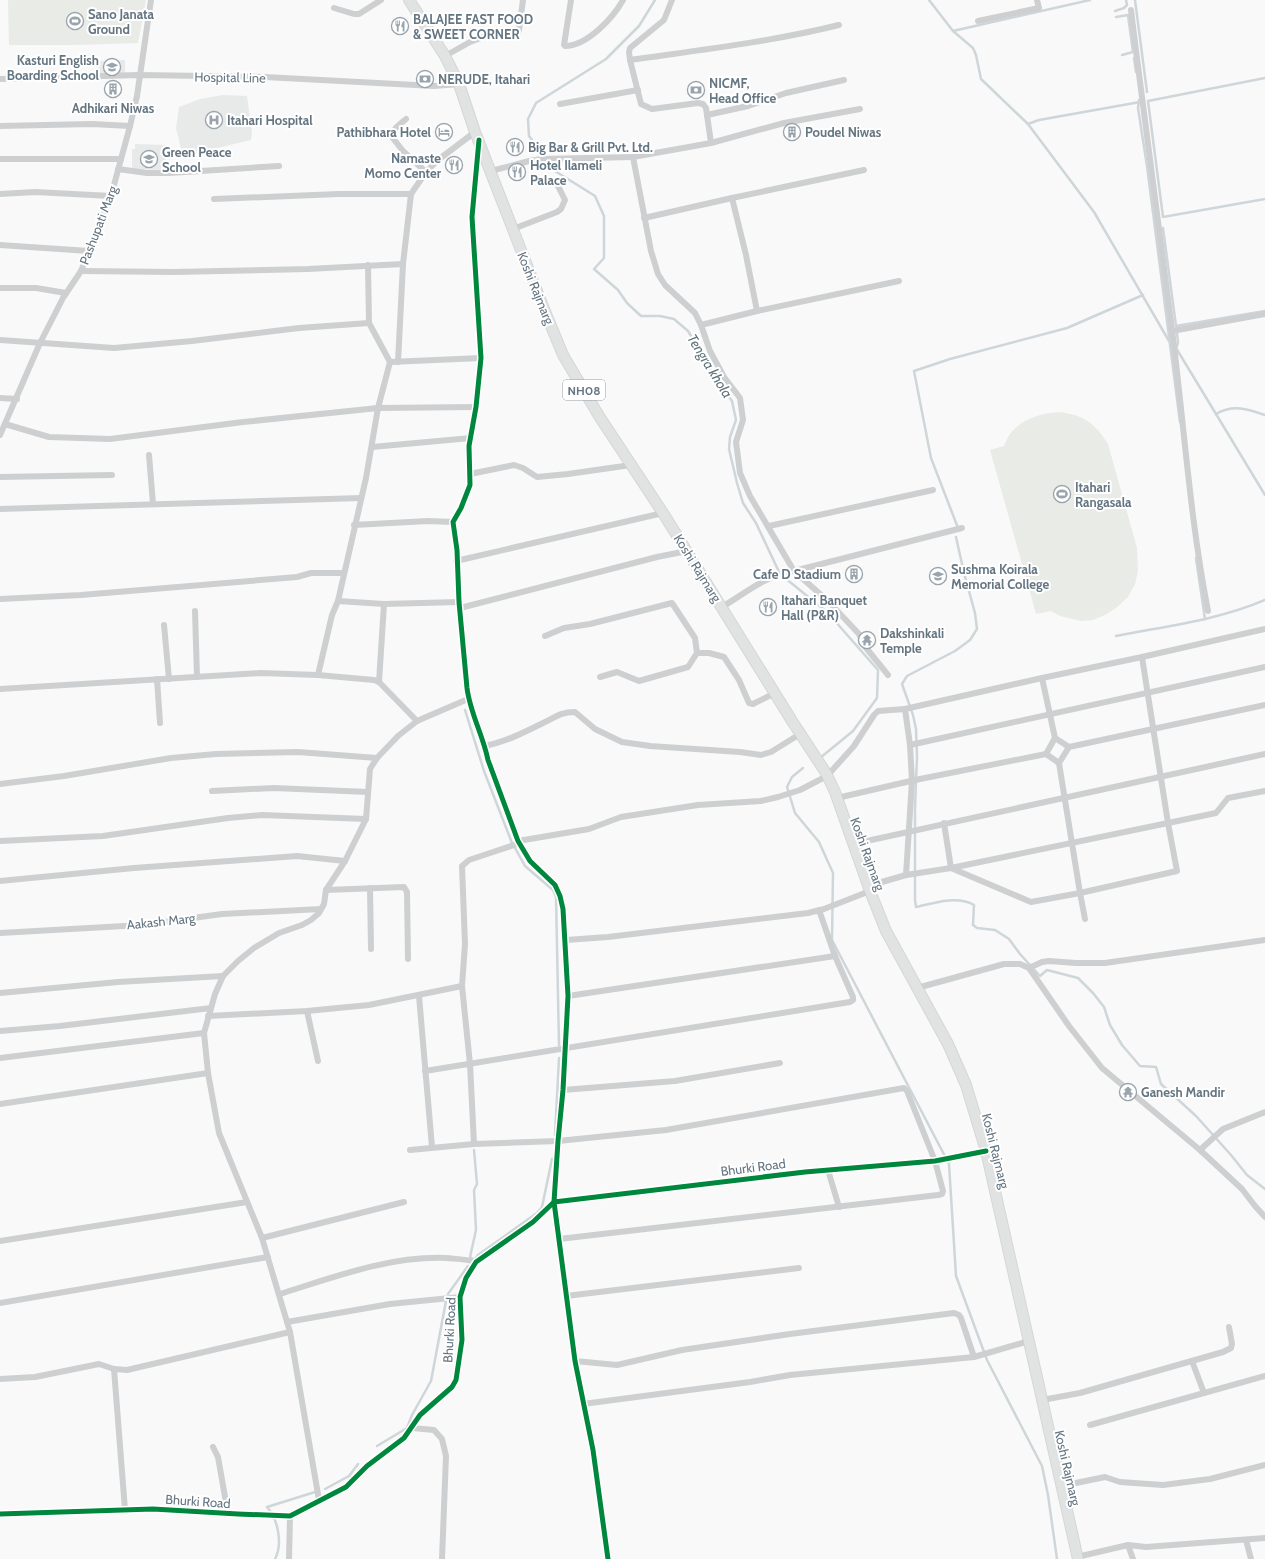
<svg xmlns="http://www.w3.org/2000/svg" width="1265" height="1559" viewBox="0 0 1265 1559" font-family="Cabin,sans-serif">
	<rect width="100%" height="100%" fill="#f9f9f9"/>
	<g fill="#e8e9e9">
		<polygon points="125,60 125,74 99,74 98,61"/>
		<polygon points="223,95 247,96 252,133 251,140 192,154 182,153 176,128 179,107 200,99"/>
		<polygon points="135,144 166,145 165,170 132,169 132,149 135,149"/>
	</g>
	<g fill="#e8ebe6">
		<polygon points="8,0 146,0 138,43 75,45 9,45"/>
		<path d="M1059,412C1084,415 1095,423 1108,444L1137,548L1138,571L1135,584L1128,597L1116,608L1105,615L1093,620L1081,621L1060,616L1051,611L1036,614L990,450L1004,446C1012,422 1035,414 1059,412Z"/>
	</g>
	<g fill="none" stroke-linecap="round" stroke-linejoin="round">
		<g stroke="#ced6d9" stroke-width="2.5">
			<polyline points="655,0 639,26 606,59 536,103 528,119 529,136 555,171 595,196 604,216 604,258 594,269 618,290 627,303 641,316 660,316 674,319 688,331 717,380 732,401 736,420 730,437 729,449 737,483 743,503 756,523 780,574 827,612 878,670 877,698 853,731 820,758"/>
			<polyline points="929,0 953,31 973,48 976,55 981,79 1028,124 1094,212 1169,341"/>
			<polyline points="1135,0 1147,92"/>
			<polyline points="1115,11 1124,8 1127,5 1126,0"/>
			<polyline points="1116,17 1128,15 1133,52 1122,55"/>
			<polyline points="953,31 1090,0"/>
			<polyline points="1134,58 1136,72"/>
			<polyline points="1265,78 1148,101 1163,217 1265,199"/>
			<polyline points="1139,100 1138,108 1147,166 1180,422"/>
			<polyline points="1028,124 1039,120 1140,102"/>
			<polyline points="1163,228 1176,326 1265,311"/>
			<path d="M1177,333L1178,343L1176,348L1216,414C1233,404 1248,409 1265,415"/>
			<polyline points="1216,414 1265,495"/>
			<polyline points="958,528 931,458 914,371 950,359 1067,328 1143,295"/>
			<path d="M956,537L964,573L975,613L977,629L970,640L955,651L907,676L902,684L913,715L916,729L917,757L915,808V900L916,907C933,903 958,895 974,905L973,925L977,928L995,930L1009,939L1020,954L1040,976L1047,970L1078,978L1093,993L1104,1007L1110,1025L1122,1045L1140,1066L1156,1067L1161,1084L1196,1116L1231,1155L1247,1175L1265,1189"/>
			<polyline points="1196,558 1205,619"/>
			<path d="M1116,636C1166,626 1219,620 1265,600"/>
			<polyline points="465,710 484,771 512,843"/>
			<polyline points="803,768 792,777 787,787 795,813 819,842 833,873 832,940 949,1164 956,1276 987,1360 1042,1466 1048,1495 1057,1559"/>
			<polyline points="515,848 525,866 553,890 556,897 559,1045"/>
			<polyline points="555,1135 559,1058"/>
			<polyline points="474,1150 477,1184 474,1190 476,1230 470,1257 474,1260 478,1255 537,1213 542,1207 552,1159"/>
			<polyline points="448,1294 468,1266"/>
			<polyline points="377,1446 407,1428 412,1415 431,1381 446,1301"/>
			<polyline points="325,1489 349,1476 358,1464"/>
			<path d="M275,1559C283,1544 278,1519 267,1507L315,1492"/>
		</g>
		<g stroke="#d5d6d7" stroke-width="12">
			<polyline id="primary" points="409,0 445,56 459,84 475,132 544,309 563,355 599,416 663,513 792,721 826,773 835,792 870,891 886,931 948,1044 966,1085 986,1151 1078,1559"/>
		</g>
		<g stroke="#cecfd0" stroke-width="6">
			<path d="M571,0L564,45L565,46C587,46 613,18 623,0"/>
			<path d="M672,0L664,20L630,48L629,52L630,60C700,50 770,42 839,25"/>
			<polyline points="334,8 354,14 359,14 381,0"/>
			<path d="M1131,10C1144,117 1158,224 1172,330C1184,424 1190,519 1208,611"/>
			<polyline points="978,21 1039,8 1037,0"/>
			<polyline points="445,56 470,42 486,36 512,36 518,33 519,30 523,0"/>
			<polyline points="630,60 641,104 652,109 698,103 703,104 706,108 711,143 633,157 651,251 658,274 665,285 695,313 701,325"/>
			<polyline points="0,79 139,75 265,77 434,86 459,84"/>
			<polyline points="560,104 638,90"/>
			<polyline points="707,115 748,106 786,93 844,80"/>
			<path d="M406,119C400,124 393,128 392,137L403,151L426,172"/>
			<polyline points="0,126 92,124 130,126"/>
			<polyline points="711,143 784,123 860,109"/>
			<path d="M478,146L472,217L481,358L476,407L469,446L470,485L461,508L453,522L457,550L459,602L467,688C470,713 483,735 488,760L518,841L530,861L555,885L560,896L563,909L568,996L563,1090L558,1141L554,1202L575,1361L593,1450L608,1559"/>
			<polyline points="0,159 121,159"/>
			<polyline points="118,169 147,173 169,173 279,166"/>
			<polyline points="491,171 529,161 542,159 633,157"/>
			<polyline points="0,194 35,192 111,196"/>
			<polyline points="732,198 864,170"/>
			<polyline points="214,199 339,194 411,194"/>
			<polyline points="644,218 732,198 746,255 757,311"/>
			<polyline points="513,229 557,212 561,209 565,200 557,184"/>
			<polyline points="0,245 89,251"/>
			<polyline points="81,271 174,272 308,269 403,264"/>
			<polyline points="0,288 36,288 66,293"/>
			<polyline points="369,323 390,362 481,358"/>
			<polyline points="1172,331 1265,314"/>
			<polyline points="0,340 114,348 192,341 299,328 369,323 368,265"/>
			<polyline points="398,362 403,264 411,194 426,172 438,160 475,132"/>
			<polyline points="0,398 17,399"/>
			<polyline points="5,424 49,437 110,439 243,422 378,408 476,407"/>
			<polyline points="0,435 40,343 63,298 81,271 111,196 130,126 137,96 151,0"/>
			<polyline points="372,447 471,438"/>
			<polyline points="149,455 153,504"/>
			<polyline points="470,474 514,465 523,468 537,477 568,474 631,465"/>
			<polyline points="0,477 112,475"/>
			<polyline points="0,509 361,498"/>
			<polyline points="354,525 428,521 453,522"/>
			<polyline points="769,526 933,490"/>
			<polyline points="456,561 663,513"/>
			<polyline points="0,599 81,595 297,577 311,573 343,573"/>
			<polyline points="338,601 384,604 459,602"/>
			<path d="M722,607C744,594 768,574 794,571L962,528"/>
			<polyline points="460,608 657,557 687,551"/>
			<polyline points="195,611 197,677"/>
			<polyline points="164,625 169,679"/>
			<polyline points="1265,629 1142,657 1168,823 1216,813 1228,798 1265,791"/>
			<polyline points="545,636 564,628 590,624 672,603 695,638 697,653"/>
			<polyline points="318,675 332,615 338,601 366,478 378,408 390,362"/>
			<polyline points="888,675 863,644 859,634 828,601 794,571 750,496 740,473 736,442 743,420 740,398 724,377 710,351 701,325 757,311 899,281"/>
			<polyline points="600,677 617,672 639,681 688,667 697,653 709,653 724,657 739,680 749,703 753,704 775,693"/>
			<polyline points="157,679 160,723"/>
			<polyline points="379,682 384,604"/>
			<polyline points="0,689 261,673 318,675 374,680 379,682 417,721"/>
			<polyline points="1055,738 1042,678 1142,657"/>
			<polyline points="910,745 1265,667"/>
			<path d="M485,746C505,742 525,732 543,723C556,717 560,712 575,712L595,729L622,742L650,746L740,752L761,755L771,752L800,734"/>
			<polyline points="1059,763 1046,754 1055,738 1069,747"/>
			<polyline points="0,784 64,776 171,758 216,754 298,752 377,758"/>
			<polyline points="212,791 274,788 368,792"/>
			<polyline points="837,798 915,780 1046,754"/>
			<polyline points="944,823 951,868 1168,823 1177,871 1080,893 1085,919"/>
			<polyline points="0,841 103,836 228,818 262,815 366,819"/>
			<polyline points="518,841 589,829 621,817 698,805 761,801 778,797 800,790 827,776 854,746 874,715 878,711 905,709"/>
			<polyline points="853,844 1265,754"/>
			<polyline points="906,875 912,781 910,745 905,709 1042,678"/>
			<polyline points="0,881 134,868 297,856 345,861"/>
			<polyline points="868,886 906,875 951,868 1031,902 1080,893 1059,763 1069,747 1265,705"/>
			<polyline points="370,888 371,949"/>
			<polyline points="326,890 404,887 407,892 408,959"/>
			<polyline points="0,933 142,925 222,914 321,909"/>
			<polyline points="566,940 608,937 808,913 824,909 870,891"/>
			<polyline points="1029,968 1042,962 1049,961 1076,963 1105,963 1265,940"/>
			<polyline points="462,986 470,1064 474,1144"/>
			<polyline points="917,988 1004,964 1020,964 1029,968 1069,1026 1102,1068 1200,1150 1242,1189 1255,1206 1265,1217"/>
			<polyline points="0,993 118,982 223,976"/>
			<polyline points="419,996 432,1147"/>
			<polyline points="568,996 835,956"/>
			<polyline points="307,1011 318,1061"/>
			<polyline points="208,1016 307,1011 369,1005 462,986 465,944 462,866 469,860 520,843"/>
			<polyline points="0,1031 60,1026 211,1008"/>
			<polyline points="0,1058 204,1033"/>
			<polyline points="425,1071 850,1002 853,1000 853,997 835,956 819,910"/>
			<polyline points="563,1090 675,1081 780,1063"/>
			<polyline points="0,1104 208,1073"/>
			<polyline points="410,1150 474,1144 558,1141 666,1130 904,1088 907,1091 935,1161 943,1191 942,1194 938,1195 559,1239"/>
			<polyline points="1200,1150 1223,1129 1265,1112"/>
			<polyline points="828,1170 839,1207"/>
			<polyline points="262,1238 404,1202"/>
			<polyline points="0,1241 247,1202"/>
			<path d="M280,1294C334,1277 389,1256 446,1258C456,1259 466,1259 476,1262"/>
			<polyline points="566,1296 799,1268"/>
			<polyline points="0,1303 268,1257"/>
			<polyline points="287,1322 390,1304 460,1297"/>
			<polyline points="575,1361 617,1365 682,1350 790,1334 954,1313 959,1315 961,1318 974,1357"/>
			<polyline points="1192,1361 1204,1393"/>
			<polyline points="114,1369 125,1510"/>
			<polyline points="0,1379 35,1377 99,1364 114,1369 127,1370 290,1332"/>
			<polyline points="1042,1400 1080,1393 1223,1352 1231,1348 1232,1344 1229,1327"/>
			<polyline points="583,1404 750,1382 790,1375 974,1357 1029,1341"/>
			<polyline points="1090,1425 1265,1376"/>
			<polyline points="412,1428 434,1430 442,1439 446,1456 442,1559"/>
			<polyline points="213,1447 218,1457 228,1514"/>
			<polyline points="1061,1486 1105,1477 1120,1482 1163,1485 1210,1479 1265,1465"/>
			<polyline points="319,1500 290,1332 262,1238 219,1133 208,1073 204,1033 215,994 223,976 238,961 254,948 279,933 302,925 311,920 319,913 324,904 326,890 345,861 366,819 370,769 377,758 398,736 417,721 468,699"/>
			<polyline points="0,1514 153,1509 238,1514 290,1516 346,1487 367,1466 404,1438 420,1415 452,1387 456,1380 462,1340 460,1297 466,1278 476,1262 533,1222 554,1202 805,1172 935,1161 986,1151"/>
			<polyline points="1246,1540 1251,1559"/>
			<polyline points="1077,1557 1128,1545"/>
			<polyline points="289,1559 290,1516"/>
			<polyline points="1133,1559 1128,1545 1146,1547 1265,1538"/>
		</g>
		<use href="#primary" stroke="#e1e2e2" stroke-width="10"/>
		<g stroke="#fff" stroke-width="8">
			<g id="cycleway">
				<path d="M479,140L472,217L481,358L476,407L469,446L470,485L461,508L453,522L457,550L459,602L467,688C470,713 483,735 488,760L518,841L530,861L555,885L560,896L563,909L568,996L563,1090L558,1141L554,1202L575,1361L593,1450L608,1559"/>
				<polyline points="0,1514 153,1509 238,1514 290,1516 346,1487 367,1466 404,1438 420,1415 452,1387 456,1380 462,1340 460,1297 466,1278 476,1262 533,1222 554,1202 805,1172 935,1161 986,1151"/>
			</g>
		</g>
		<use href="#cycleway" stroke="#00873e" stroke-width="5"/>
	</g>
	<defs>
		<g id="stadium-ring" transform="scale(0.9)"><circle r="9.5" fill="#fff" stroke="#99a4ac" stroke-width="1.5"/><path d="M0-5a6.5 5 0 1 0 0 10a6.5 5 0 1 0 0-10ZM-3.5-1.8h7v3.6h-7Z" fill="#99a4ac"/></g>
		<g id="restaurant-ring" transform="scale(0.9)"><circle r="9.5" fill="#fff" stroke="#99a4ac" stroke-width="1.5"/><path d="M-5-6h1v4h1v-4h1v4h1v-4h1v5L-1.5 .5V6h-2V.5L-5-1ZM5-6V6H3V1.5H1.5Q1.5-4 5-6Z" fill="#99a4ac"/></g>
		<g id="school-ring" transform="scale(0.9)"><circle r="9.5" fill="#fff" stroke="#99a4ac" stroke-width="1.5"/><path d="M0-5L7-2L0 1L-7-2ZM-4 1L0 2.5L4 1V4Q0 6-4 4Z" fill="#99a4ac"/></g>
		<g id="bank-ring" transform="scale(0.9)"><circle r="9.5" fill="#fff" stroke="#99a4ac" stroke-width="1.5"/><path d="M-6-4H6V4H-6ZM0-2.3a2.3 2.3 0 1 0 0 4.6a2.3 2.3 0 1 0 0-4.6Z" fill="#99a4ac"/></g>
		<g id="building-ring" transform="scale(0.9)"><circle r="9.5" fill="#fff" stroke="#99a4ac" stroke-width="1.5"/><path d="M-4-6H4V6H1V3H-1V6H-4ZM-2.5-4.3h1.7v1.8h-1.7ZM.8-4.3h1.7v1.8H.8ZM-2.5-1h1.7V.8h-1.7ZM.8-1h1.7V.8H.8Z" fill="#99a4ac"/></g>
		<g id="hospital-ring" transform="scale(0.9)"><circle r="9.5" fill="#fff" stroke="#99a4ac" stroke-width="1.5"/><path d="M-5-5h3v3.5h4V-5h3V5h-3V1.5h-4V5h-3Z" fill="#99a4ac"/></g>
		<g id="hotel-ring" transform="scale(0.9)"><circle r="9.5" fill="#fff" stroke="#99a4ac" stroke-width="1.5"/><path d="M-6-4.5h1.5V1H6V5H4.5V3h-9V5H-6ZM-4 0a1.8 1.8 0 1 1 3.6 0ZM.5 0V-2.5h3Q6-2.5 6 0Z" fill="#99a4ac"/></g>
		<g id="temple-ring" transform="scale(0.9)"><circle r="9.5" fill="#fff" stroke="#99a4ac" stroke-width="1.5"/><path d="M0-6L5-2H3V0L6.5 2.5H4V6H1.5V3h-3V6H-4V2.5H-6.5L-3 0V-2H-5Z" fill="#99a4ac"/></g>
	</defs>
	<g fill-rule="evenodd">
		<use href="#stadium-ring" x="75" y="21"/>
		<use href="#restaurant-ring" x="400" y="26"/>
		<use href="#school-ring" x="112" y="67"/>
		<use href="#bank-ring" x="425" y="79"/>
		<use href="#building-ring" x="113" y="89"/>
		<use href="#bank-ring" x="696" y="90"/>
		<use href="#hospital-ring" x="214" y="120"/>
		<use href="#hotel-ring" x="444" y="132"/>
		<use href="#building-ring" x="792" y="132"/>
		<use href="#restaurant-ring" x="515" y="147"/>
		<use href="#school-ring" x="149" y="159"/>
		<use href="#restaurant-ring" x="454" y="165"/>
		<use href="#restaurant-ring" x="517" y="172"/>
		<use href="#stadium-ring" x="1062" y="494"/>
		<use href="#building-ring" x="854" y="574"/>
		<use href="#school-ring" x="938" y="576"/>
		<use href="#restaurant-ring" x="768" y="607"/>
		<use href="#temple-ring" x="867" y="640"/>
		<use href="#temple-ring" x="1128" y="1092"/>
	</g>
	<g text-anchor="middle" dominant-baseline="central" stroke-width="4" stroke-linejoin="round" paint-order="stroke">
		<rect fill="#fff" stroke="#939fa8" stroke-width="1" x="563" y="380" width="42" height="20" rx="3"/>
		<g font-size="12" font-weight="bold" fill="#657683">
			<text x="584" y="390">NH08</text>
		</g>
		<g font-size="13" font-weight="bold" fill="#657683" stroke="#fff" text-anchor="start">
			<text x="88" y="14">Sano Janata<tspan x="88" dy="15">Ground</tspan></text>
			<text x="413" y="19">BALAJEE FAST FOOD<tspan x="413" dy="15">&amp; SWEET CORNER</tspan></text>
			<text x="99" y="60" text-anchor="end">Kasturi English<tspan x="99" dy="15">Boarding School</tspan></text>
			<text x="438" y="79">NERUDE, Itahari</text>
			<text x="709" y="83">NICMF,<tspan x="709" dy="15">Head Office</tspan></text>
			<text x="113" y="108" text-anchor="middle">Adhikari Niwas</text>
			<text x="227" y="120">Itahari Hospital</text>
			<text x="431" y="132" text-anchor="end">Pathibhara Hotel</text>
			<text x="805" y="132">Poudel Niwas</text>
			<text x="528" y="147">Big Bar &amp; Grill Pvt. Ltd.</text>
			<text x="162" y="152">Green Peace<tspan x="162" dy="15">School</tspan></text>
			<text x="441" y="158" text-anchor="end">Namaste<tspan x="441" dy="15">Momo Center</tspan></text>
			<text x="530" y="165">Hotel Ilameli<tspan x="530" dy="15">Palace</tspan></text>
			<text x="1075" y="487">Itahari<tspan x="1075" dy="15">Rangasala</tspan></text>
			<text x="951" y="569">Sushma Koirala<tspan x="951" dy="15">Memorial College</tspan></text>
			<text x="841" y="574" text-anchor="end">Cafe D Stadium</text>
			<text x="781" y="600">Itahari Banquet<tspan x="781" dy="15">Hall (P&amp;R)</tspan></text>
			<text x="880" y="633">Dakshinkali<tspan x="880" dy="15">Temple</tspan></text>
			<text x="1141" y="1092">Ganesh Mandir</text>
		</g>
		<g font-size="13" fill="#657683" stroke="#fff">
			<text transform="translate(230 77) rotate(1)">Hospital Line</text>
			<text transform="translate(98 225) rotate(-69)">Pashupati Marg</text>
			<text transform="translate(536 288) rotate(68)">Koshi Rajmarg</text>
			<text transform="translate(698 568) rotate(58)">Koshi Rajmarg</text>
			<text transform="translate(868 854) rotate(70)">Koshi Rajmarg</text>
			<text transform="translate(161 921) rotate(-6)">Aakash Marg</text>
			<text transform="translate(996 1151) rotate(76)">Koshi Rajmarg</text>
			<text transform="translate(753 1167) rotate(-7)">Bhurki Road</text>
			<text transform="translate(449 1330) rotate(-87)">Bhurki Road</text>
			<text transform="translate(1068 1468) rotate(77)">Koshi Rajmarg</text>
			<text transform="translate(198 1501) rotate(4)">Bhurki Road</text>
		</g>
		<g font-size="14" font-style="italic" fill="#60757c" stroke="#fff">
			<text transform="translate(710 366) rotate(58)">Tengra khola</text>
		</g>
	</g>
</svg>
